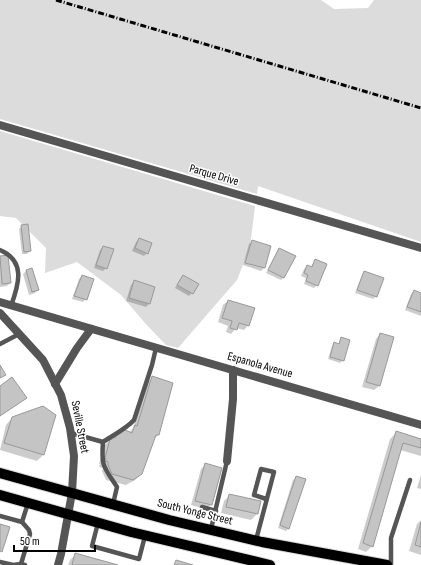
<svg xmlns="http://www.w3.org/2000/svg" width="421" height="565" viewBox="0 0 421 565" font-family="'Sofia Sans Condensed',sans-serif">
	<rect width="100%" height="100%" fill="#fff"/>
	<g fill="#dcdcdc">
		<polygon points="0,0 321,0 334,9 368,8 374,0 421,0 421,242 258,186 257,194 0,119"/>
		<polygon points="0,131 255,206 250,247 237,280 178,348 166,345 145,323 121,295 77,262 45,273 46,248 16,218 0,216"/>
	</g>
	<g fill="#0003">
		<polygon points="22,226 30,251 27,254 22,254 19,229"/>
		<polygon points="139,239 147,253 144,256 132,251 136,242"/>
		<polygon points="252,241 264,268 261,271 243,265 249,244"/>
		<polygon points="103,247 106,268 103,271 94,268 100,250"/>
		<polygon points="280,249 284,277 281,280 266,273 277,252"/>
		<polygon points="7,256 10,283 7,286 0,287 0,257"/>
		<polygon points="315,260 317,285 314,288 304,284 306,278 301,276 304,269 307,266 310,268"/>
		<polygon points="32,269 38,290 35,293 29,295 23,274 26,271"/>
		<polygon points="364,272 376,296 373,299 355,293 362,275"/>
		<polygon points="82,276 86,299 83,302 72,299 79,279"/>
		<polygon points="180,279 192,293 189,296 175,288"/>
		<polygon points="134,282 154,287 149,304 146,307 126,301 131,285"/>
		<polygon points="414,291 421,294 421,316 405,310 411,294"/>
		<polygon points="228,301 248,325 244,330 236,328 231,334 226,332 228,326 218,322 223,305"/>
		<polygon points="380,334 379,386 374,390 362,387 376,339"/>
		<polygon points="342,338 343,360 340,363 328,359 332,346 334,343 338,344"/>
		<polygon points="152,378 158,435 153,440 142,473 135,480 126,485 106,480 102,471 103,468 99,467 100,464 99,464 104,446 112,438 114,439 129,433 133,428 146,384"/>
		<polygon points="55,415 43,455 37,461 0,450 6,425 12,418"/>
		<polygon points="396,433 421,440 421,456 400,450 372,546 366,552 358,549 390,439"/>
		<polygon points="206,464 221,469 211,505 206,509 191,505 201,469"/>
		<polygon points="421,475 421,489 417,488"/>
		<polygon points="296,478 289,528 286,531 278,528 293,480"/>
		<polygon points="230,495 257,514 251,520 221,513 224,501"/>
		<polygon points="421,520 421,555 409,551 417,524"/>
		<polygon points="76,554 114,565 68,565 70,560"/>
	</g>
	<g fill="#c4c4c4" stroke="#999">
		<polygon points="28,224 31,251 24,252 21,225"/>
		<polygon points="139,238 152,243 148,254 135,248"/>
		<polygon points="252,240 271,246 265,268 245,263"/>
		<polygon points="103,246 114,249 107,269 96,265"/>
		<polygon points="279,248 296,256 284,278 268,270"/>
		<polygon points="8,255 11,283 2,284 0,256"/>
		<polygon points="315,259 327,264 318,286 306,281 308,275 304,273 307,265 312,267"/>
		<polygon points="32,268 39,290 32,292 26,270"/>
		<polygon points="364,271 384,278 377,297 357,290"/>
		<polygon points="82,275 94,279 87,300 74,296"/>
		<polygon points="183,275 199,284 193,294 177,285"/>
		<polygon points="134,280 155,287 150,304 129,298"/>
		<polygon points="414,290 421,293 421,312 407,307"/>
		<polygon points="228,300 255,308 249,326 239,323 237,330 230,328 232,321 222,318"/>
		<polygon points="380,333 394,337 380,386 366,382"/>
		<polygon points="341,337 350,340 344,361 330,357 334,342 339,344"/>
		<polygon points="0,365 6,375 0,378"/>
		<polygon points="152,376 173,383 159,435 156,435 142,474 133,480 112,474 108,465 108,462 105,461 106,459 105,458 110,439 111,440 112,437 115,438 116,436 125,430 132,433 135,425 137,426"/>
		<polygon points="12,377 27,398 0,416 0,386"/>
		<polygon points="43,406 56,415 44,455 4,443 12,417"/>
		<polygon points="396,431 421,439 421,448 403,443 373,547 363,543"/>
		<polygon points="205,463 222,468 212,505 195,501"/>
		<polygon points="296,476 306,479 289,529 280,525"/>
		<polygon points="229,494 261,501 258,514 226,507"/>
		<polygon points="421,522 421,547 415,545"/>
		<polygon points="0,524 10,527 2,552 0,551"/>
		<polygon points="75,553 118,565 72,565"/>
		<polygon points="176,560 193,565 174,565"/>
	</g>
	<g fill="none" stroke-linecap="round" stroke-linejoin="round">
		<g stroke="#dbdbdb" stroke-width="12">
			<g id="primary">
				<polyline points="0,473 169,520 262,542 387,565"/>
				<polyline points="0,495 131,532 270,565"/>
			</g>
		</g>
		<g stroke="#555" stroke-width="4.5">
			<path d="M0,250C26,261 19,284 11,306"/>
			<polyline points="0,344 19,334"/>
			<polyline points="71,433 103,442"/>
			<path d="M113,504L117,487C104,467 101,467 103,442C112,436 127,428 134,420L152,365L156,348"/>
			<polyline points="202,507 216,511"/>
			<polyline points="0,516 22,522"/>
			<polyline points="98,523 92,546 139,559 145,536"/>
			<polyline points="211,529 227,461"/>
			<polyline points="256,540 274,472 261,469 254,495 266,499"/>
			<polyline points="0,562 13,565 21,564"/>
			<polyline points="25,565 21,564 30,534 29,530 22,522 28,503"/>
			<polyline points="391,565 391,538 410,480"/>
		</g>
		<g stroke="#555" stroke-width="8">
			<polyline points="0,125 421,248"/>
			<polyline points="0,302 421,425"/>
			<polyline points="0,313 43,360 61,395 70,428 74,456 72,493 61,554 58,565"/>
			<polyline points="55,384 77,348 91,329"/>
			<polyline points="227,461 233,399 233,370"/>
		</g>
		<use href="#primary" stroke="#000" stroke-width="10"/>
		<polyline stroke="#000" stroke-width="3" stroke-dasharray="6 2 1 2" stroke-linecap="butt" points="56,0 421,108"/>
	</g>
	<g text-anchor="middle" dominant-baseline="central" stroke-width="3" stroke-linejoin="round" paint-order="stroke">
		<g font-size="12" fill="#000" stroke="#fff">
			<text transform="translate(214 175) rotate(16)">Parque Drive</text>
			<text transform="translate(260 365) rotate(16)">Espanola Avenue</text>
			<text transform="translate(80 427) rotate(79)">Seville Street</text>
			<text transform="translate(195 512) rotate(14)">South Yonge Street</text>
		</g>
	</g>
	<path d="M14 545v6h81v-6" fill="none" stroke="#000000" stroke-width="2"/>
	<text x="20" y="545" font-size="12" fill="#000000" stroke="#ffffff" stroke-width="3" paint-order="stroke">50 m</text>
</svg>
